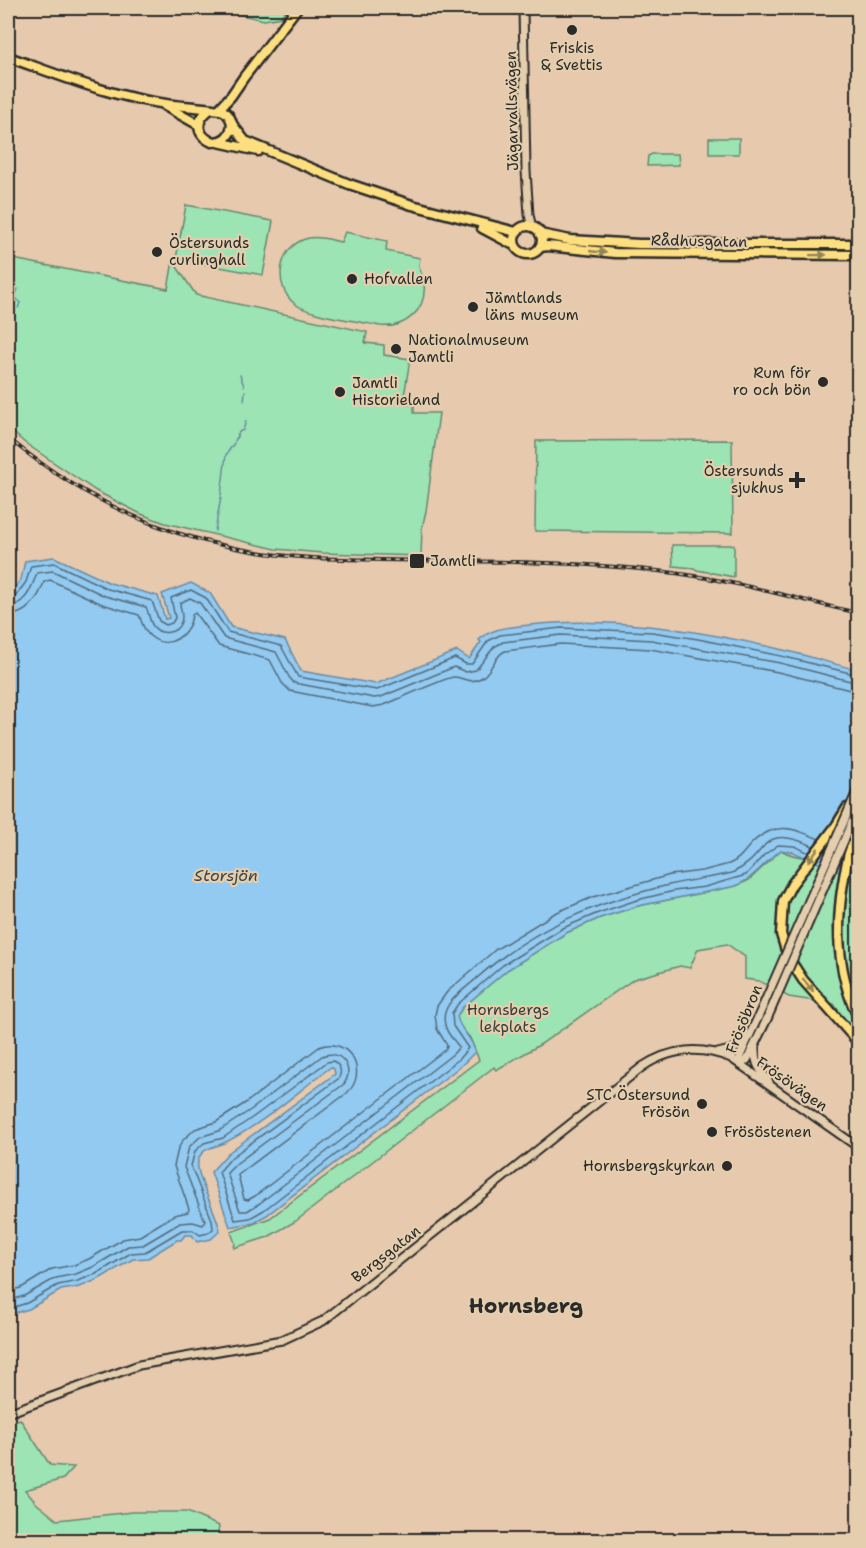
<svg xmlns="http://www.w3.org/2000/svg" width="866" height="1548" viewBox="0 0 866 1548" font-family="'Shantell Sans',sans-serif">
	<rect width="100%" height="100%" fill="#e7c9ae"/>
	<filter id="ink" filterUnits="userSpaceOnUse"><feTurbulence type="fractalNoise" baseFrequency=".0167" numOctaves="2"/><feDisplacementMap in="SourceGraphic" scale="12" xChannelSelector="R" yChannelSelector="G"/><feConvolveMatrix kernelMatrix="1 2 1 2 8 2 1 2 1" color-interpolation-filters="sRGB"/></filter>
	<g filter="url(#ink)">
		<g fill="#9ce4b3" stroke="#64886f" stroke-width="1.5">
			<polygon points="210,8 287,8 281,17 264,20"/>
			<rect x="709" y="138" width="30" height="16"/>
			<polygon points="652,154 678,154 679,165 647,166 648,156"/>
			<polygon points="186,205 273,221 263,275 176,259"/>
			<path d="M345,232L387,241L386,251L420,258C417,272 423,271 424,284C427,310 405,329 380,326C360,321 310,316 295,304C272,286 278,244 309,238C320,236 331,240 341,242Z"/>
			<polygon points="8,258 168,289 173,261 196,295 367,332 365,343 384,345 384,355 410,359 403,403 414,405 414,413 439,413 426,511 422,528 421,556 322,553 276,549 165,523 141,514 96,491 25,443 8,428"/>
			<polygon points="732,440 733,533 535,531 536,441"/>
			<polygon points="672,545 734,545 734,577 697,570 694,568 673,566"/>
			<path d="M781,850C799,861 823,857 844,856C836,896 828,944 841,984C848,1005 858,1011 858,1036L848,1026L834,1004L789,997L759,981L745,979V957L727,944L698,949L690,968L680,966L634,979L541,1044L496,1070L494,1067L296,1221L268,1237L234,1248L235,1243L231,1232L270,1218L479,1060L470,1038L458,1024L457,1016L462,1008L507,970L566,933L600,918L638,906L736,886L749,880Z"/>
			<path d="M847,878L857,883L858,890V1010C837,968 842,922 847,878Z"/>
			<polygon points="20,1419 50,1465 74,1467 63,1479 25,1490 36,1503 57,1520 132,1512 187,1512 219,1526 217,1540 8,1540 8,1423"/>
		</g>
		<path fill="#92caf1" stroke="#698aa2" stroke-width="1.5" d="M54,557L110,583L158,596L165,619L169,618L162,594L191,583L210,593L231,627L285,640L301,671L376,684L457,651L469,659L481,642L479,640C492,627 512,627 530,625C612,616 704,631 783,650C809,656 833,664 858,670V884L854,878L793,852L781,850C763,863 757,876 736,886L638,906L600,918L566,933L507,970L462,1008L457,1016C459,1030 473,1037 475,1052L462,1065L267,1215L252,1223L230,1227L211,1172L228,1153L335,1074L334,1069L331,1067C298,1091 263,1124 226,1142C215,1148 200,1147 198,1162C195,1175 217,1213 220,1231L211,1239L197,1242L192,1235H185L181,1240H177L148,1258L133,1259L99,1279L80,1287L61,1290L29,1309L8,1315V592L11,593L21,579L25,561Z"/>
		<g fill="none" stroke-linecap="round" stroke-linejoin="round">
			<g stroke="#546b7a" stroke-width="1.5">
				<polyline points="8,598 15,597 26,582 31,566 54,563 108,589 152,601 159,621 166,625 172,623 175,618 171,598 191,590 206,598 228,632 281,646 298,677 377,690 455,658 466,664 472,664 488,641 500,635 561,628 652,632 698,639 781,656 858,675"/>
				<path d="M8,606C25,607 32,587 37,573L53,571L105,596L146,607C149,613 149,620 153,626C160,636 177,634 181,622C184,616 180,609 180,603L190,598L200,603L224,638L276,652L289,677L294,683L374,698L381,697L454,667L466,672L476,670L494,647L503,642L561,635L651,640L780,663L858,683"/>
				<path d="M8,615C26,616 39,598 44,582L50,580L102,604L139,615C142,622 143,630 150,636C168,652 190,635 192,615L195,613L219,646L270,660L282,683L290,691L373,707L384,705C394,701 447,677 454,677C464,677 468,685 481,678C492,672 494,656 505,651L561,644L650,649L778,672L858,692"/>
				<path d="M8,1291L21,1288L52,1269L74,1265L89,1259L123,1239L140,1236L174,1215L188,1212L189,1209L174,1166L178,1149L183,1140L195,1129L216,1122L247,1102L319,1047C348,1035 370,1072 347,1093L238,1175L244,1199L248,1200L255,1196L446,1049L447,1045L437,1029L435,1015L437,1006L447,992L495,950L555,913L593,897L670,875L702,871L729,864C741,859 744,851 753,842C776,821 793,828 819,839"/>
				<path d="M8,1301L24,1296L56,1278L76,1274L93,1267L128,1246L143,1245L180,1223L193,1222L203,1225L205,1221L184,1167L189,1147L200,1137L219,1131L252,1109L322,1056C341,1048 355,1069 344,1084L237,1163L227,1173L240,1211H247L260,1203L453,1054L459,1047C455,1041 448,1035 446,1028C437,1005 463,991 477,978C533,928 596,902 669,885C689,880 711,878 732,873C772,855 756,822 813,846"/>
				<path d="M8,1309L27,1303L58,1285L78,1281L96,1274L131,1253L145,1252L182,1230H193L200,1235L208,1233L213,1229L212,1220L191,1166L195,1151L204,1143L223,1138L256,1115L327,1062L333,1061C340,1065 343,1072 338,1079L232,1157L219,1172L235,1220L250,1218L264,1210L458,1060L468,1048L453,1026L452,1013L458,1004L503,965L563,928L598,913L637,900L674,891L705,887L746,875L764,855L778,845L794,846L809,853"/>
			</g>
			<g stroke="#698aa2" stroke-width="1.5">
				<polyline points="15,296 18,289"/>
				<polyline points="16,298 20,303 18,308"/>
				<polyline points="240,375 244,386"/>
				<polyline points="244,401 245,391"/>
				<polyline points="235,441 239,432 243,430 246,421"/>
				<polyline points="221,495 226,455 234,443"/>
				<polyline points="215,531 221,497"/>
			</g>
			<g stroke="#2b2b2b" stroke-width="11">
				<g id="minor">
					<polyline points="523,8 526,171 529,215 532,227"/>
					<path d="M755,1047C754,1064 760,1069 769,1082"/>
					<polyline points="718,1053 734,1049 746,1037"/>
					<polyline points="740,1064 740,1056 759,1015"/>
					<polyline points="740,1064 747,1060 767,1019"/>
					<path d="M8,1413L139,1365L282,1340L323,1321L642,1067C670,1048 701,1046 731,1058L858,1147"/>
				</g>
			</g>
			<g stroke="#2b2b2b" stroke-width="13">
				<g id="major">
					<path d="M8,57C59,75 112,97 166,104C176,106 221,108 225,112C229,115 231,119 232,124C231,136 224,142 212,142C195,134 196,120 209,110"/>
					<polyline points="165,106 199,125"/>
					<polyline points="219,109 231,96 244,77 297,8"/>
					<polyline points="232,124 245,141 349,184 412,205 516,232"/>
					<polyline points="218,142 258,151"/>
					<circle cx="528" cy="240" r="14"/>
					<polyline points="482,228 514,245"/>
					<polyline points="540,234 570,240 639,244 858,244"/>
					<polyline points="540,247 548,246 615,253 858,255"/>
					<polyline points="847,808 836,826 792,884 783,901 781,934 788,957 803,980 858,1042"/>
					<path d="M858,818C839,884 827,952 858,1017"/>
				</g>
			</g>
			<use href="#minor" stroke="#e4cead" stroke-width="7"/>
			<use href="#major" stroke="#fedf80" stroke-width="8"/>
			<g stroke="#2b2b2b" stroke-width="4">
				<path id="rail" d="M8,438C99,512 195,551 313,558C428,563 545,558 658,571C726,578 792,598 858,613"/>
			</g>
			<use href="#rail" stroke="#e4cead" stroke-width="1.5" stroke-dasharray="4.5" stroke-linecap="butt"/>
			<g stroke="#2b2b2b" stroke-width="11" stroke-linecap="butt">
				<g id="minor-bridge">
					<polyline points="759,1015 858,789"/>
					<polyline points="767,1019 858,808"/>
				</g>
			</g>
			<use href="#minor-bridge" stroke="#e4cead" stroke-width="7"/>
		</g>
		<defs><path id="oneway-solid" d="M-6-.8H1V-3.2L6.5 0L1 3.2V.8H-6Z" transform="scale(1.5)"/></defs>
		<g fill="#948556">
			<use href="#oneway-solid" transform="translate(598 252) rotate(6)"/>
			<use href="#oneway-solid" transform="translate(818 255) rotate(-1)"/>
			<use href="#oneway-solid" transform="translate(813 855) rotate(127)"/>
			<use href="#oneway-solid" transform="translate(808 985) rotate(51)"/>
		</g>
	</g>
	<g fill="#2b2b2b" stroke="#e4cead" stroke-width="2">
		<circle cx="572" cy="30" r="6"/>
		<circle cx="157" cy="252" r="6"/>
		<circle cx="352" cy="279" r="6"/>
		<circle cx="473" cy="307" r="6"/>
		<circle cx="396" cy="349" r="6"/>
		<circle cx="823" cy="382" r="6"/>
		<circle cx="340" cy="392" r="6"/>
		<path d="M794 471h6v6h6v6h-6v6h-6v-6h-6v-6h6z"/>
		<rect x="409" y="553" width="16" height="16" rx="3"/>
		<circle cx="702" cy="1104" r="6"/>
		<circle cx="712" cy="1132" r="6"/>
		<circle cx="727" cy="1166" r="6"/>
	</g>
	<g text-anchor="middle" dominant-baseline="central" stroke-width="4.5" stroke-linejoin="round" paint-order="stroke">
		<g font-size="15" fill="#2b2b2b" stroke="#e4cead" text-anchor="start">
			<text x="572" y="48" text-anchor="middle">Friskis<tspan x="572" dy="17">&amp; Svettis</tspan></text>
			<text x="169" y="243">Östersunds<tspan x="169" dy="17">curlinghall</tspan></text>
			<text x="364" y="279">Hofvallen</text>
			<text x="485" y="298">Jämtlands<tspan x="485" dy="17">läns museum</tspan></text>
			<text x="408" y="340">Nationalmuseum<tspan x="408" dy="17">Jamtli</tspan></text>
			<text x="811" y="373" text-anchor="end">Rum för<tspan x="811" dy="17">ro och bön</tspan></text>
			<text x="352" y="383">Jamtli<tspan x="352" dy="17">Historieland</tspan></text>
			<text x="784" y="471" text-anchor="end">Östersunds<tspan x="784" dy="17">sjukhus</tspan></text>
			<text x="430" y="561">Jamtli</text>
			<text x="690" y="1095" text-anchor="end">STC Östersund<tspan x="690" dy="17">Frösön</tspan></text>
			<text x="724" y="1132">Frösöstenen</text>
			<text x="715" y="1166" text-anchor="end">Hornsbergskyrkan</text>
		</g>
		<g font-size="15" fill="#2b2b2b" stroke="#e4cead">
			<text transform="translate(512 111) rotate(-91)">Jägarvallsvägen</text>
			<text transform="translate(699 241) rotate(1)">Rådhusgatan</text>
			<text transform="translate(744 1019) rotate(-68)">Frösöbron</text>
			<text transform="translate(792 1084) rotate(35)">Frösövägen</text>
			<text transform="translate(386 1254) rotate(-38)">Bergsgatan</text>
		</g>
		<g font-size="15" fill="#363e39" stroke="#e4cead">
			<text x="508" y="1010">Hornsbergs<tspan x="508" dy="17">lekplats</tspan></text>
		</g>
		<g font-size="16" font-style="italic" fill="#3a4349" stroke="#e4cead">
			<text x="226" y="875">Storsjön</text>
		</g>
		<g font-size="21" font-weight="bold" fill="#2b2b2b" stroke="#e4cead">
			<text x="526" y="1306">Hornsberg</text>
		</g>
	</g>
	<rect width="866" height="1548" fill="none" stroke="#e4cead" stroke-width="30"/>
	<rect x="15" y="15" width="836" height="1518" fill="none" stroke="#2b2b2b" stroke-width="2" filter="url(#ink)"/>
</svg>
